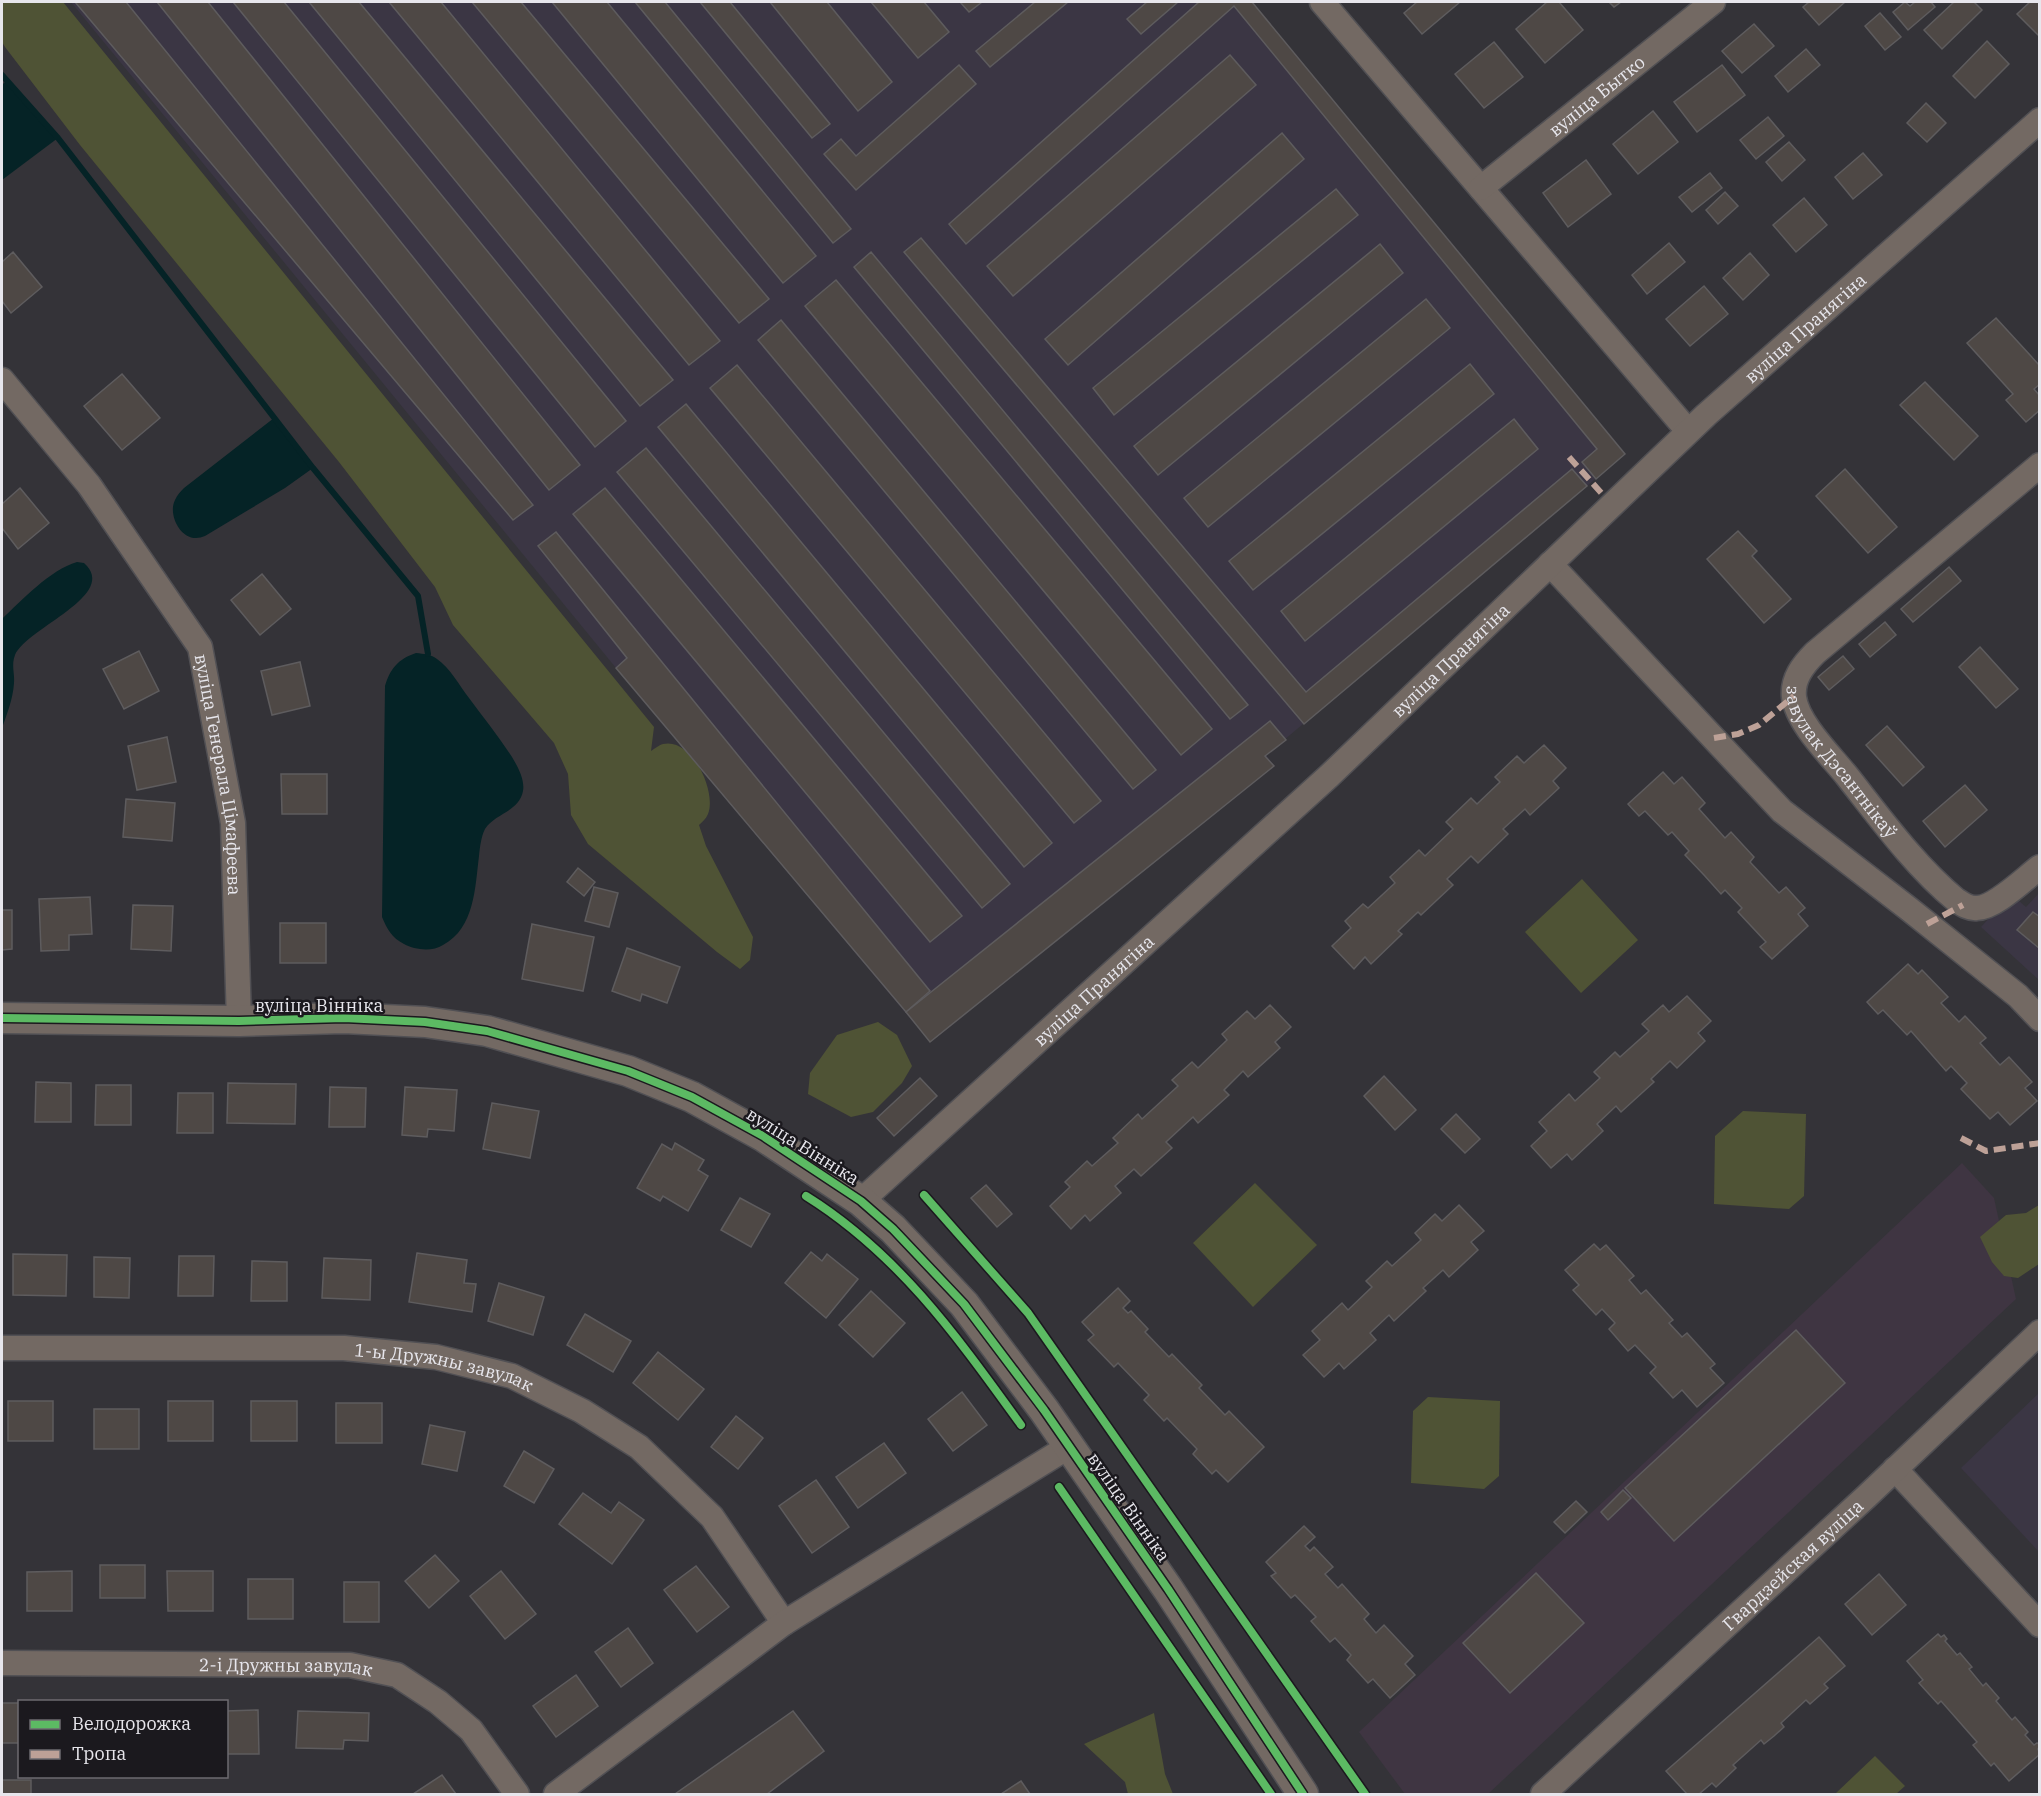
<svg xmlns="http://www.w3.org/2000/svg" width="2041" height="1796" viewBox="0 0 2041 1796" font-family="'IBM Plex Serif',serif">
	<rect width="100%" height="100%" fill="#343338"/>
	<polygon fill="#3f3542" points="1962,1163 1994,1198 2016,1299 1488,1794 1405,1794 1359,1732"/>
	<g fill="#3b3644">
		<polygon points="71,2 1252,2 1625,454 1266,755 1274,766 930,1042 616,668"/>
		<polygon points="2039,893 2039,980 1981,927 2011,894 2026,907"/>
		<polygon points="2039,1393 2039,1552 1961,1468"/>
	</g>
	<g fill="#4f5335">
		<path d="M2,2H63L654,727L651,751C654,749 659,745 663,744C692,737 717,792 708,814C706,819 702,822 699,825L706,846L753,937L750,960L740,969L717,952L588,844L571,815L568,774L554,743L453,625L435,587L339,462L80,145L5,47L2,42Z"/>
		<polygon points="1582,879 1638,940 1581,993 1525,932"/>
		<polygon points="878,1022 897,1035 912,1066 902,1083 873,1112 851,1117 808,1094 810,1073 837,1035"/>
		<polygon points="1743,1111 1806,1114 1804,1196 1789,1209 1714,1204 1715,1136"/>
		<polygon points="1255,1183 1317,1245 1253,1307 1193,1243"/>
		<polygon points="2039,1205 2039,1264 2018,1278 2004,1276 1992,1262 1980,1237 2006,1215 2026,1213"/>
		<polygon points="1428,1397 1500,1401 1499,1476 1484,1489 1411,1483 1413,1411"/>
		<polygon points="1154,1713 1165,1774 1173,1794 1128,1794 1125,1782 1084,1744"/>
		<polygon points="1875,1756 1905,1786 1896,1794 1835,1794"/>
	</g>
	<g fill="#052326">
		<polygon points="6,81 58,138 2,180 2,85"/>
		<path d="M274,418L313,468L285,488L205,536C202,537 199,538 196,538C179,538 168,513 175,500C177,495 181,491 184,488Z"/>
		<path d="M77,562L84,563C120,595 28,627 15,655C11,665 15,674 14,683C13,699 7,714 2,728V619C22,600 50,570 77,562Z"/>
		<path d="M416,653C424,654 430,654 437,659C450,668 459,685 469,698C483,717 499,737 512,757C518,767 525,780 523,791C519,812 495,813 485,829C481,837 480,847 479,856C475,887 475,928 443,945C432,952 415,950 404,944C392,938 387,929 382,917L385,686C390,669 398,659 416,653Z"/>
	</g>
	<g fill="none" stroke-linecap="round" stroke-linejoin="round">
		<polyline stroke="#052326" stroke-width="6" points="2,75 58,138 313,468 418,596 428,654"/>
	</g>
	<g fill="#4e4845" stroke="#5e5c5e" stroke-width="1.5">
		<polygon points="75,2 126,2 533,505 513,520"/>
		<polygon points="157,2 208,2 580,465 549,490"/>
		<polygon points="233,2 284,2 626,421 595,447"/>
		<polygon points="309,2 359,2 673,380 640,406"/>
		<polygon points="389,2 441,2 720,341 689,365"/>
		<polygon points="472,2 521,2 769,299 739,323"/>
		<polygon points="552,2 607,2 816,256 783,283"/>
		<polygon points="635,2 665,2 851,229 833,243"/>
		<polygon points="700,2 730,2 830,124 812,138"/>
		<polygon points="770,2 827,2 892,82 858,111"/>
		<polygon points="871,2 924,2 949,32 918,58"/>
		<polygon points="960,2 982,2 969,12"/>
		<polygon points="1035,2 1068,2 990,67 976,51"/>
		<polygon points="1147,2 1178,2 1141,34 1127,19"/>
		<polygon points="1199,2 1252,2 1625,454 1596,479 1582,462 1597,449 1234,6 966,244 949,224"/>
		<polygon points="1417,2 1460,2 1422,34 1404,13"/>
		<polygon points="1547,2 1559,2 1583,30 1545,63 1516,29"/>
		<polygon points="1609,2 1621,2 1614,7"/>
		<polygon points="1809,2 1845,2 1819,25 1803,7"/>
		<polygon points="1905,2 1910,6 1915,2 1931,2 1935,7 1908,30 1893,12"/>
		<polygon points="1954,2 1974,2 1982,10 1942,49 1924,30"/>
		<polygon points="2030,2 2040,2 2040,37 2017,14"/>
		<polygon points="1880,13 1901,37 1885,50 1865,26"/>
		<polygon points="1754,24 1774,46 1742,73 1722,51"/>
		<polygon points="1987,41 2009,64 1975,98 1953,76"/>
		<polygon points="1494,42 1523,77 1484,108 1455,74"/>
		<polygon points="1806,49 1820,65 1788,92 1775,76"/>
		<polygon points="1230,55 1256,85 1013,296 987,266"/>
		<polygon points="959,65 976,84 856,190 824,154 841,139 856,156"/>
		<polygon points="1722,65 1745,95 1697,132 1674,102"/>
		<polygon points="1926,103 1946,123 1927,142 1907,123"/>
		<polygon points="1653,111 1678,142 1638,174 1613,144"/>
		<polygon points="1768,117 1784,136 1756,159 1740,140"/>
		<polygon points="1282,133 1304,159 1068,365 1045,339"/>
		<polygon points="1789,142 1805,160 1782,181 1766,162"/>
		<polygon points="1863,153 1882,175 1853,199 1835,177"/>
		<polygon points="1586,160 1611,194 1568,227 1543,193"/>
		<polygon points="1710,173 1722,188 1692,212 1679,197"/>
		<polygon points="1336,189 1358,215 1114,415 1093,388"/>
		<polygon points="1725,192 1738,206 1718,224 1706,210"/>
		<polygon points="1804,198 1827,225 1796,252 1773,225"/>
		<polygon points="921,238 1306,692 1572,469 1587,486 1304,724 904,252"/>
		<polygon points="1669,243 1685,262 1647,294 1632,275"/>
		<polygon points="1380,244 1403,273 1158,475 1134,446"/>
		<polygon points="13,252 42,287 11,313 2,301 2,262"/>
		<polygon points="871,252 1248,705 1230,719 854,267"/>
		<polygon points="1750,253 1769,275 1743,300 1723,278"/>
		<polygon points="836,280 1212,729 1181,755 805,306"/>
		<polygon points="1704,286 1728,314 1690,346 1666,319"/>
		<polygon points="1426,299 1450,328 1208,527 1184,498"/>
		<polygon points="1996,318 2040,366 2040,384 2034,389 2040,396 2040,410 2026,422 2006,400 2013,394 1967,343"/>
		<polygon points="781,320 1156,770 1133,789 758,340"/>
		<polygon points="1470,364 1494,394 1253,590 1229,561"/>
		<polygon points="737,365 1101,801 1074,823 710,388"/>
		<polygon points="122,374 160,418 122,450 84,406"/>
		<polygon points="1925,382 1978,436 1954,460 1900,405"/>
		<polygon points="686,404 1052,843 1024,867 658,427"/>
		<polygon points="1514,419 1538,449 1305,641 1281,611"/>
		<polygon points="646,448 1010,884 982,908 617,472"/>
		<polygon points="1845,469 1897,527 1868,553 1816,496"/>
		<polygon points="20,488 49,523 18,549 2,528 2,504"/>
		<polygon points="605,488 962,916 930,942 573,514"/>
		<polygon points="1738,531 1757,551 1752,556 1791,599 1764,623 1707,559"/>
		<polygon points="556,532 930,991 906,1012 616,668 627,658 538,546"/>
		<polygon points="1949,567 1961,581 1913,622 1901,609"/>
		<polygon points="262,574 291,609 260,635 231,600"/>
		<polygon points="1885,622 1896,635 1870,657 1859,644"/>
		<polygon points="1980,647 2018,689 1996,708 1959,667"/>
		<polygon points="139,651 159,691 124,709 103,669"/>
		<polygon points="1843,656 1854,669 1829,690 1818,677"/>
		<polygon points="300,662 310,706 272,715 261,671"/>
		<polygon points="1270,721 1286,740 1265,756 1274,766 930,1042 906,1012"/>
		<polygon points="1887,726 1924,767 1903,786 1866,745"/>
		<polygon points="167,737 176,782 137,790 128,746"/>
		<polygon points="1544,745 1566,768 1553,781 1559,788 1530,815 1525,809 1503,829 1508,834 1478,863 1471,856 1447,879 1453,885 1421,915 1418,912 1398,931 1402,934 1371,964 1365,957 1354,969 1332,946 1351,928 1345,921 1363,904 1368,908 1395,883 1390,877 1419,850 1425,856 1453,829 1446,822 1471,798 1477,804 1500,782 1495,777 1517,756 1524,763"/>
		<polygon points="1663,772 1674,784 1682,777 1705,803 1699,809 1725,838 1731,832 1754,857 1750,862 1779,893 1786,887 1805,908 1798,914 1808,926 1772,959 1760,947 1766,942 1738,912 1742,908 1725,890 1721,894 1704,875 1685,855 1689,851 1672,832 1668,835 1645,811 1639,816 1628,804"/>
		<polygon points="281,774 327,774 327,814 282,814"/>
		<polygon points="1965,785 1987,810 1945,847 1923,821"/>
		<polygon points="126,799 175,803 172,841 123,837"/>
		<polygon points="578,868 595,882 584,896 567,882"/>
		<polygon points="594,887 618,893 609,927 585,921"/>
		<polygon points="90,897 92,934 69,935 69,950 41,951 39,899"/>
		<polygon points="133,905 173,906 171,951 131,949"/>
		<polygon points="2,910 12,910 12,949 2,950"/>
		<polygon points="2033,912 2040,917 2040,949 2017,930"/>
		<rect x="280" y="923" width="46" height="40"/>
		<polygon points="532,924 594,937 583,991 522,979"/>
		<polygon points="627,948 680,967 667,1003 642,994 640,1001 612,991"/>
		<polygon points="1908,964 1918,974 1922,970 1948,997 1941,1003 1959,1022 1965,1016 1986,1038 1980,1043 2000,1065 2009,1057 2032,1082 2025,1088 2037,1101 2010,1125 1998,1112 1990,1119 1961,1089 1967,1083 1951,1066 1946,1071 1911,1031 1907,1035 1883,1010 1878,1014 1867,1002"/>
		<polygon points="1687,996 1711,1021 1698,1033 1705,1041 1677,1068 1670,1061 1651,1079 1654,1082 1621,1112 1616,1106 1597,1124 1603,1131 1572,1160 1567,1154 1551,1168 1531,1146 1547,1131 1539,1122 1569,1094 1575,1101 1600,1078 1594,1072 1615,1052 1620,1057 1649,1031 1642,1024 1663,1005 1669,1012"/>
		<polygon points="1270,1005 1291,1027 1275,1042 1280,1048 1248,1077 1243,1071 1224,1090 1229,1095 1198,1123 1193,1117 1166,1142 1172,1148 1141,1176 1134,1169 1115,1186 1121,1193 1090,1221 1085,1215 1071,1229 1050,1206 1070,1187 1065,1182 1087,1161 1092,1166 1118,1143 1113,1138 1138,1114 1142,1119 1178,1086 1172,1080 1192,1062 1198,1068 1227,1040 1222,1034 1247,1011 1255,1019"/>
		<polygon points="1384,1076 1416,1110 1395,1130 1364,1096"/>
		<polygon points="920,1078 937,1096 894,1136 877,1118"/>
		<polygon points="36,1082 71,1083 71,1122 35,1122"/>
		<polygon points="228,1083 296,1084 295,1124 227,1123"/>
		<polygon points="96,1085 131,1085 131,1125 95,1125"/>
		<polygon points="330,1087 366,1088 365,1127 329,1127"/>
		<polygon points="405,1087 457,1090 454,1131 428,1129 427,1137 402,1135"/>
		<polygon points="178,1093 213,1093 213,1133 177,1133"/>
		<polygon points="492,1103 539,1111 530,1158 483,1149"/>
		<polygon points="1456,1114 1480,1139 1465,1153 1441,1129"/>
		<polygon points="675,1143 704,1160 698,1170 708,1176 688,1211 663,1196 660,1201 637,1188 662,1144 672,1150"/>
		<polygon points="986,1185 1012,1214 997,1227 971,1198"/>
		<polygon points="740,1198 770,1214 751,1247 721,1230"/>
		<polygon points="1459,1205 1484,1231 1471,1242 1478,1250 1449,1277 1443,1270 1423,1288 1426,1291 1394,1321 1389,1315 1370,1333 1376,1340 1344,1369 1339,1363 1324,1377 1303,1355 1320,1340 1312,1331 1342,1303 1348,1310 1372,1287 1366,1281 1387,1261 1392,1266 1421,1240 1415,1233 1435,1214 1442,1221"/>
		<polygon points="1594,1244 1600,1250 1606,1245 1634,1276 1629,1280 1641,1294 1646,1290 1673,1320 1669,1323 1682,1337 1687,1333 1715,1364 1710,1368 1724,1383 1697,1407 1682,1390 1673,1398 1650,1373 1656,1367 1635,1345 1628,1351 1609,1329 1615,1323 1602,1309 1596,1315 1573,1290 1579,1285 1565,1270"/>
		<polygon points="811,1252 822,1261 827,1254 858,1279 826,1318 785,1283"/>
		<polygon points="417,1253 467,1260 464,1283 476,1284 472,1312 409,1302"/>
		<polygon points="13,1254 67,1255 66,1296 13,1295"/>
		<polygon points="179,1256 214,1256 213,1296 178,1296"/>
		<polygon points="94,1257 130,1258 129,1298 94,1297"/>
		<polygon points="324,1258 371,1260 370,1300 322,1298"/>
		<polygon points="252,1261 287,1262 287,1301 251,1301"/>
		<polygon points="499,1283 544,1297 533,1335 488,1321"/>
		<polygon points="1118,1288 1130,1301 1123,1308 1128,1313 1131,1311 1148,1329 1145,1332 1169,1357 1172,1354 1202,1385 1199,1388 1225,1415 1229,1411 1264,1447 1228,1482 1216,1470 1212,1474 1193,1454 1197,1449 1167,1418 1164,1421 1144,1400 1149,1395 1118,1363 1114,1367 1088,1340 1094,1335 1082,1322"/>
		<polygon points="871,1291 905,1323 873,1357 839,1325"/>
		<polygon points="585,1314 631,1341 613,1372 567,1345"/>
		<polygon points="1796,1330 1845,1383 1674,1541 1625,1488"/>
		<polygon points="658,1352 704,1389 678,1420 633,1383"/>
		<polygon points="962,1392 987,1425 953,1451 928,1419"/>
		<rect x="8" y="1401" width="45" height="40"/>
		<rect x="168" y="1401" width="45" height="40"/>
		<rect x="251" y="1401" width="46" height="40"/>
		<rect x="336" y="1403" width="46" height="40"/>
		<rect x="94" y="1409" width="45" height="40"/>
		<polygon points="736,1416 763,1438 738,1469 711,1447"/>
		<polygon points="430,1425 465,1432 457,1471 422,1464"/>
		<polygon points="884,1443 906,1473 858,1508 836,1477"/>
		<polygon points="524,1451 554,1469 534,1503 504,1486"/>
		<polygon points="816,1480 849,1527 812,1553 779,1506"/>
		<polygon points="1623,1490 1631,1498 1608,1520 1601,1512"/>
		<polygon points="583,1493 611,1513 619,1502 644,1520 612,1564 559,1524"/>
		<polygon points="1576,1501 1587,1512 1565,1533 1554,1522"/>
		<polygon points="1304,1526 1315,1537 1305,1546 1310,1551 1314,1547 1333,1567 1325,1574 1338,1588 1342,1584 1369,1614 1364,1619 1376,1633 1384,1625 1413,1656 1405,1664 1415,1675 1390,1698 1373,1679 1368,1683 1347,1660 1351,1655 1335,1638 1330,1642 1311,1621 1316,1617 1295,1595 1291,1598 1271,1576 1276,1573 1266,1562"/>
		<polygon points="435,1555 459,1581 429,1608 405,1581"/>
		<rect x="100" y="1565" width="45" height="33"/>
		<polygon points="696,1566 729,1607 697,1632 664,1590"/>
		<polygon points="72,1571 72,1611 27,1611 27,1572"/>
		<polygon points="167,1571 213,1571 213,1611 168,1611"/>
		<polygon points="501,1571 536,1614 505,1639 470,1596"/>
		<polygon points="1536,1573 1584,1623 1510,1693 1463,1643"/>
		<polygon points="1879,1574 1906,1605 1872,1635 1845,1604"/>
		<rect x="248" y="1579" width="45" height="40"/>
		<rect x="344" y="1582" width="35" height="40"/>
		<polygon points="628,1628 653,1663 621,1687 595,1652"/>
		<polygon points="1938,1634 1941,1637 1944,1635 1947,1639 1945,1641 1957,1655 1960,1653 1972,1667 1969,1669 1983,1686 1986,1683 1999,1698 1996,1701 2012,1720 2015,1717 2028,1732 2025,1735 2034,1745 2037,1743 2040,1745 2038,1749 2040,1754 2009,1781 1994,1763 1991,1766 1973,1745 1977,1742 1941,1701 1938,1704 1919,1683 1923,1680 1907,1661"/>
		<polygon points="1819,1637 1845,1666 1824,1684 1828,1688 1810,1704 1806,1700 1781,1723 1784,1727 1774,1736 1764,1744 1761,1740 1733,1765 1736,1768 1716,1787 1712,1783 1699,1794 1687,1794 1666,1771"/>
		<polygon points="576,1675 598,1706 556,1737 533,1706"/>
		<rect x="2" y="1703" width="18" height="40"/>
		<polygon points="258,1710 259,1754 226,1754 226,1711"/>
		<polygon points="298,1711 369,1713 368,1741 344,1740 343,1749 296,1748"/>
		<polygon points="793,1711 824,1751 767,1794 675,1794"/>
		<polygon points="442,1775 456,1794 413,1794"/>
		<rect x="2" y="1780" width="29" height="14"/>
		<polygon points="1021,1781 1030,1794 1001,1794"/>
	</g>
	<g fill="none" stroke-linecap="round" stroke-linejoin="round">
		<g stroke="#515054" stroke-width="27">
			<g id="minor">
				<polyline points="1322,2 1688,431"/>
				<path id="s1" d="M1481,188L1713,2"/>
				<path id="s2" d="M2,380L89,485L200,647L233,823L239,1021"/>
				<path id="s3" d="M2040,465L1815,653C1803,665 1792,679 1794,697C1797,723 1831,756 1847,776C1881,819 1914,865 1956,900C1962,904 1969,909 1977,908C1995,908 2025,878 2040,867"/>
				<polyline points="1550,564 1782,811 1909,909 2018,996 2040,1019"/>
				<path id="s4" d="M861,1201L1329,776L1706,415L2040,120"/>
				<path id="s5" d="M2,1348H344L436,1357L512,1376L582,1411L639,1447L712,1517L784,1623"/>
				<polyline points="1895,1469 2040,1625"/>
				<path id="s6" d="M2,1663L350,1665L397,1675L438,1702L471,1730L517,1794"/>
				<polyline points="556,1794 784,1623 1068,1447"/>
				<path id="s7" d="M1543,1794L1867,1496L2040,1332"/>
			</g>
		</g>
		<g stroke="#515054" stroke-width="33">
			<polyline id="tertiary" points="2,1018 239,1021 344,1018 425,1022 487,1031 628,1071 692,1097 763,1136 861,1201 893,1229 964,1304 1044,1410 1168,1589 1303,1794"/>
		</g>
		<use href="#minor" stroke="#736963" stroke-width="24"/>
		<use href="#tertiary" stroke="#736963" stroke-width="30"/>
		<g stroke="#bda197" stroke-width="6" stroke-dasharray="12 6" stroke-linecap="butt">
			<polyline points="1569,457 1605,497"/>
			<polyline points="1714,738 1738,734 1759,725 1794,696"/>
			<polyline points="1927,924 1963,905"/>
			<polyline points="1961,1138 1986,1151 2040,1143"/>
		</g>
		<g stroke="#1b191e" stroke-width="11">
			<g id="cycleway">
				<polyline points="2,1018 239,1021 344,1018 425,1022 487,1031 628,1071 692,1097 763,1136 861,1201 893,1229 964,1304 1044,1410 1168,1589 1303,1794"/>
				<polyline points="924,1195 1028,1313 1365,1794"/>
				<path d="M806,1196C899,1254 958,1338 1021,1425"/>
				<polyline points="1059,1487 1271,1794"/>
			</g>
		</g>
		<use href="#cycleway" stroke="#5cba63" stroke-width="8"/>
	</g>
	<g text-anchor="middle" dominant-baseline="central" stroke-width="5" stroke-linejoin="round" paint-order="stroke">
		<g font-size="18" fill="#e7e6ec" stroke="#1b191e">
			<text stroke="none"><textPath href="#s1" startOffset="148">вуліца Бытко</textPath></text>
			<text stroke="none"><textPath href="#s4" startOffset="1286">вуліца Пранягіна</textPath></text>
			<text stroke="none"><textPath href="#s4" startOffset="800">вуліца Пранягіна</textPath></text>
			<text stroke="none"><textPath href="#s3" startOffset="424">завулак Дэсантнікаў</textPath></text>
			<text stroke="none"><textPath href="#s2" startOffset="462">вуліца Генерала Цімафеева</textPath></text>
			<text stroke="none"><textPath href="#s4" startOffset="314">вуліца Пранягіна</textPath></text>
			<text x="319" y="1005">вуліца Вінніка</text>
			<text transform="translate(803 1146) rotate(32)">вуліца Вінніка</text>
			<text stroke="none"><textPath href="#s5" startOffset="444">1-ы Дружны завулак</textPath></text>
			<text transform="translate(1129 1507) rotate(55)">вуліца Вінніка</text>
			<text stroke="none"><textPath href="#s7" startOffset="339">Гвардзейская вуліца</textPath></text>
			<text stroke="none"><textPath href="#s6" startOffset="284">2-і Дружны завулак</textPath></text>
		</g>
	</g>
	<rect width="2041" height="1796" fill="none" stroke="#e7e6ec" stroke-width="6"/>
	<rect x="18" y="1700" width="210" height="78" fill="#1b191e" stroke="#6d6b70" stroke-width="1.5"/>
	<rect x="30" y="1720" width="30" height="9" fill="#5cba63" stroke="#6d6b70" stroke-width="1.5"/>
	<text x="72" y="1730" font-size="18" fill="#e7e6ec">Велодорожка</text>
	<rect x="30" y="1750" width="30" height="9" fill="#bda197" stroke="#6d6b70" stroke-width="1.5"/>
	<text x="72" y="1760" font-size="18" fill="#e7e6ec">Тропа</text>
</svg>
